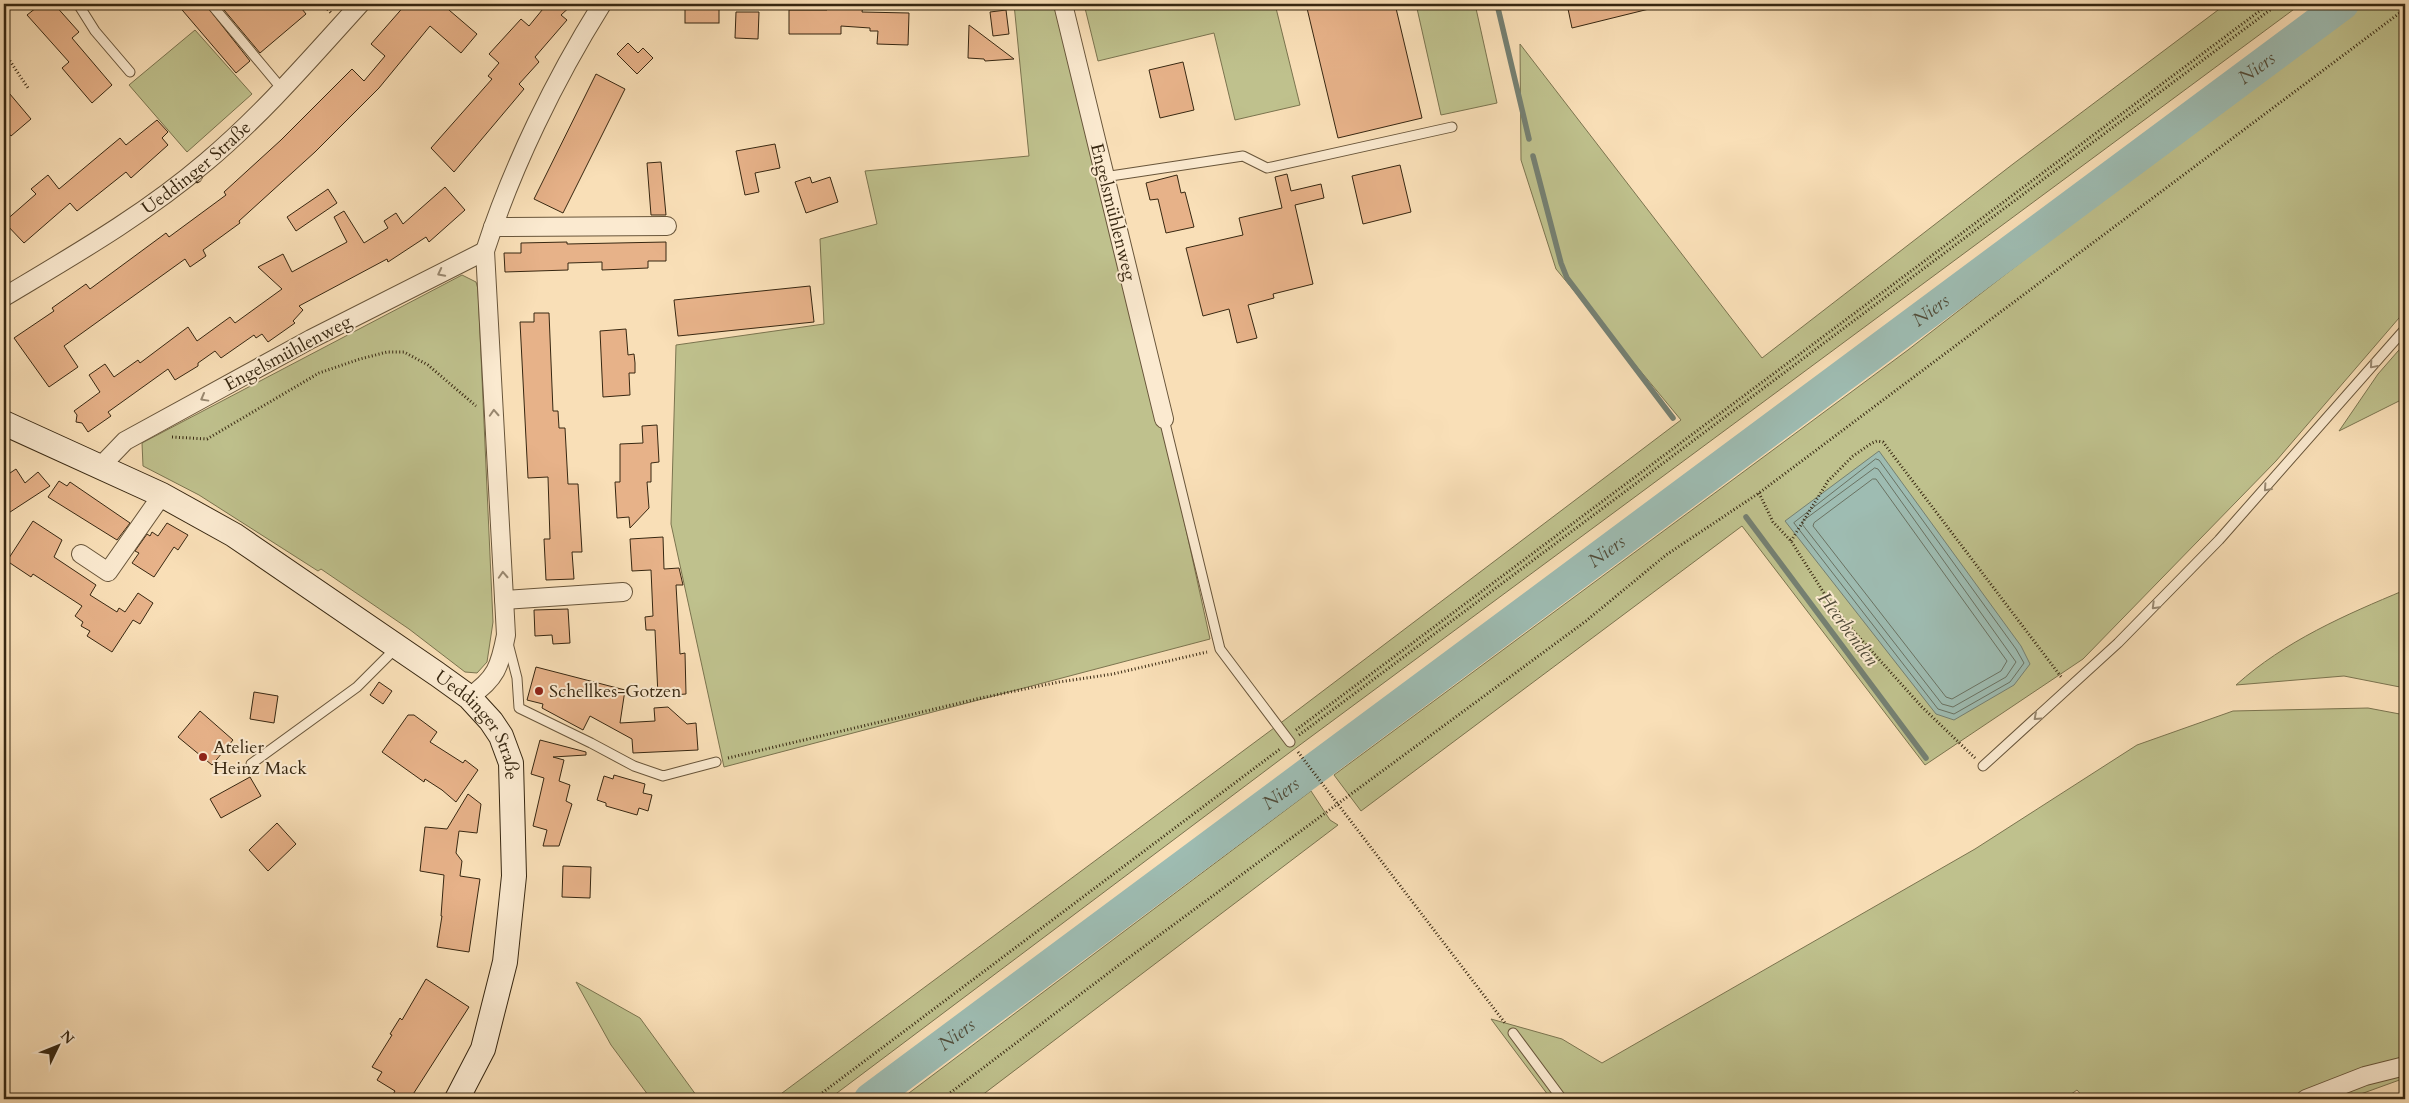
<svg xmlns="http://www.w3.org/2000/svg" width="2409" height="1103" viewBox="0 0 2409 1103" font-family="Cardo,serif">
	<rect width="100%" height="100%" fill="#f9dfb7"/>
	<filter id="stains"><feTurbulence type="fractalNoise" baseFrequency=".004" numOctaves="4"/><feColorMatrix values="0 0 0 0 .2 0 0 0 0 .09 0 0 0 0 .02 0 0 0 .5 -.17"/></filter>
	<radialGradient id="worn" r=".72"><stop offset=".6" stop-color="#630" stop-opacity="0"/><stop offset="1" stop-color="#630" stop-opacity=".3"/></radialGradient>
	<g fill="#bfc18d" stroke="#7b744f">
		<polygon points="1014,4 1071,4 1210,639 724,767 671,524 676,345 824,324 820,239 877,224 865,171 1029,156"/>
		<polygon points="1084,4 1275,4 1300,105 1235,120 1214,33 1098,61"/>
		<polygon points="1416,4 1475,4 1497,103 1441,115"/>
		<polygon points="2226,4 2301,4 1289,753 829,1099 774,1099 1274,728 1681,420 1556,269 1521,160 1520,44 1762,358 2013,164"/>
		<polygon points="2365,4 2405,4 2405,311 2276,461 2083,659 1925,765 1742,526 1361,811 1334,775 1908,350 2060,232"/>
		<polygon points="195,30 252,94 187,152 129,85"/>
		<polygon points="462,275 476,282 478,289 493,622 487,662 477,673 465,672 409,629 321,569 318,571 199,495 143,466 142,443"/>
		<polygon points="2405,343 2405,398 2339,431 2378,374"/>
		<path d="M2405,590V688L2344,676L2236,685C2285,641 2345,615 2405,590Z"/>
		<polygon points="2368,708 2405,715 2405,1078 2347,1099 2085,1099 2077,1090 2064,1099 1551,1099 1491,1019 1562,1039 1602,1063 1975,849 2137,745 2233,711"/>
		<polygon points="1311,791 1330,820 1338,825 977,1099 901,1099"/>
		<polygon points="576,982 640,1018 699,1099 651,1099 611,1045"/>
	</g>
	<polygon fill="#9ebcb2" stroke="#758072" points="1879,451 2021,646 2030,664 2014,685 1954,720 1936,714 1785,521"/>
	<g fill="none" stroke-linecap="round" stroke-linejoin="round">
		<g stroke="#6a7262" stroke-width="1">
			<polygon points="1876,459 1879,460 2016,649 2024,663 2010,682 1954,714 1938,709 1794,523"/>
			<polygon points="1875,468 1878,469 2016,662 2006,677 1953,707 1942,704 1802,524 1803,521"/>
			<polygon points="1873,479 1876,479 2007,661 2001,671 1952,699 1946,697 1813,526 1814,523"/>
		</g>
		<g stroke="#758072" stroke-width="5.5">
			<polyline points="1497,4 1529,139"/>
			<polyline points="1533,156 1561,263 1567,278 1673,418"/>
			<polyline points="1746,517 1926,758"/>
		</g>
		<path stroke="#9ebcb2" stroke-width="32" id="s1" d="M870,1099L2343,4"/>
	</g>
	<g fill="#e7b289" stroke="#372711">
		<polygon points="41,4 54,4 79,32 72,38 112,85 92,103 62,68 69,62 27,15"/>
		<polygon points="177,4 205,4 250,61 236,73"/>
		<polygon points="219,4 298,4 306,14 260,53"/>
		<polygon points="406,4 442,4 477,34 461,53 430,26 379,88 315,152 239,221 240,223 203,250 206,256 190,267 185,259 64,346 78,367 49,387 14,338 54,311 52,308 86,284 90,289 166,233 169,237 226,195 224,192 281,140 352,69 364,81 385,56 371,44"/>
		<polygon points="547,4 573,4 561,15 567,20 535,57 539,62 519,84 524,89 454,172 431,148 492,79 488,76 499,63 489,54 521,19 529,26"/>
		<rect x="685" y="4" width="34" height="19"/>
		<polygon points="843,4 863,5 862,12 909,13 908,45 877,44 878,31 870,31 870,28 841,26 841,34 789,34 789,10 827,10 827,5 842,6"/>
		<polygon points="1306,4 1395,4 1422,118 1338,138"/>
		<polygon points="1567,4 1648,4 1649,9 1572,28"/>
		<polygon points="1006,10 1009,34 993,36 990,12"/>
		<polygon points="736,12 759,12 758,39 735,38"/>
		<polygon points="969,25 1014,59 985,61 984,59 968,58"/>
		<polygon points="628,43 638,53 643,48 653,58 637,74 617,54"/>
		<polygon points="1183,62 1194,110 1160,118 1149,70"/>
		<polygon points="596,74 625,89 563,213 534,199"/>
		<polygon points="4,87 31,119 11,136 4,128"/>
		<polygon points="157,120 168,132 162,138 168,145 131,178 126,172 77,211 70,203 24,243 4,222 36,194 31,189 48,175 59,189 120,138 126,145"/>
		<polygon points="775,144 780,168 755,173 759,192 745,195 736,151"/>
		<polygon points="661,162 666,215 651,215 647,163"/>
		<polygon points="1400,165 1411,212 1363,224 1352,176"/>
		<polygon points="1287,174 1291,191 1321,184 1324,198 1295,205 1313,284 1273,294 1274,298 1248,305 1257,338 1237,343 1229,309 1203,316 1186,248 1243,235 1239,218 1282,208 1275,177"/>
		<polygon points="1177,175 1181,193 1185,192 1194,227 1166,233 1158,199 1150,200 1146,183"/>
		<polygon points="810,177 812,183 830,177 838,202 806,213 795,182"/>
		<polygon points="445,187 465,210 429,242 426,237 388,262 387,259 299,306 303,310 293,321 295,323 268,342 262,334 256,338 254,335 221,358 215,351 198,363 198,366 175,380 168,369 108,412 111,416 88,432 82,423 76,422 77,415 74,411 100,392 89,375 105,364 114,377 138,360 140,363 188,327 197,341 230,317 235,323 282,289 258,267 283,254 292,272 347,242 334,217 344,211 364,243 388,228 384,221 396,213 403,224"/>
		<polygon points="328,189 337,203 296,231 287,217"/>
		<polygon points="567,242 567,244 666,242 666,261 648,261 648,268 602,270 602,262 568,263 568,270 505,272 504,253 521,253 521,243"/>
		<polygon points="810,286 814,322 678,336 674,300"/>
		<polygon points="534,313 549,313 553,411 558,411 559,428 565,428 568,484 578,484 582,552 572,552 574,579 546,580 544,539 550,539 548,477 528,478 520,322 534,322"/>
		<polygon points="626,329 628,355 634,354 635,363 635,373 629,373 630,395 603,397 600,331"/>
		<polygon points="657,425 659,462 651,463 651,482 647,482 649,508 630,528 629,517 617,518 615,482 620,482 620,444 643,443 642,426"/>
		<polygon points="16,469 25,483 38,472 50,486 4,516 4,477"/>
		<polygon points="59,481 67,486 70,482 130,523 117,540 48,497"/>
		<polygon points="33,521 62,540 54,557 96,585 90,595 117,612 119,608 125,612 138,593 153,603 140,624 133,620 112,652 87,636 90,631 81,626 83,622 75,616 82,606 33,574 31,577 7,561"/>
		<polygon points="167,523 188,535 178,550 174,547 154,577 132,563 139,553 135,551 147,534 150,536 152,532 158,536"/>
		<polygon points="663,537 664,569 679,568 683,585 676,585 680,654 685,653 686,694 658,696 655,630 646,630 645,617 653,616 651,570 632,571 630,539"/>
		<polygon points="568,609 570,643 553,644 552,635 535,636 534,610"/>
		<polygon points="536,667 625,690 620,723 655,721 654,708 668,707 687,724 696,723 698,750 633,753 632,739 590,716 583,730 542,708 543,704 527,700"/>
		<polygon points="379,682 392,691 383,704 370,695"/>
		<polygon points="254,692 278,696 274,723 250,719"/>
		<polygon points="200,711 233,740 212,765 178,737"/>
		<polygon points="408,715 414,715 437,732 430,742 463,763 465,760 478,770 456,802 442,790 425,779 424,782 382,752"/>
		<polygon points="540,740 586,752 586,755 553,757 564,760 559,781 570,785 566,801 572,804 559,846 543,846 547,830 533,826 544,778 531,774"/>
		<polygon points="614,775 645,784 643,793 652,795 648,811 639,808 637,815 606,806 606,803 597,800 604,776 613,779"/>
		<polygon points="250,777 261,796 221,818 210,799"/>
		<polygon points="468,794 481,804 477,833 459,831 456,853 462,861 460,876 480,879 469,952 437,947 442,916 441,916 444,875 420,871 425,827 447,829"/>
		<polygon points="277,823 296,844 268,871 249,850"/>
		<polygon points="563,866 591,867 590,898 562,897"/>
		<polygon points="426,979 469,1007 410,1099 390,1099 395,1091 377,1080 382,1072 372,1067 392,1035 390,1034 400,1018 402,1020"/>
	</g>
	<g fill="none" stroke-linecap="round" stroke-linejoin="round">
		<g stroke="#68553a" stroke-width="11">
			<g id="lane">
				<polyline points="78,4 95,31 130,72"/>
				<polyline points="211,4 282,89"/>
				<polyline points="1104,177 1243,156 1267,168 1452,127"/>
				<polyline points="1164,419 1220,649 1290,742"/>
				<polyline points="508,643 517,678 519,708 591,743 634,766 663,776 716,762"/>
				<polyline points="251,764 357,687 397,647"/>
				<polyline points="1983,766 2118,643 2219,540 2405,329"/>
				<polyline points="1513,1033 1562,1099"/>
			</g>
		</g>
		<g stroke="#68553a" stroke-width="20">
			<g id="street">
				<polyline points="1063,4 1164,419"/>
				<polyline points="493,227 667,226"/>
				<path id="s2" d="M4,297C74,255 144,215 206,162C262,115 311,58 360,4"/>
				<polyline points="100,467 125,441 311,339 485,251"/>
				<polyline points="81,554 108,572 162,495"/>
				<polyline points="504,600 623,592"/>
				<path d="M469,697C496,679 500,666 506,635L485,251C512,167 555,79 602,4"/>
				<polyline points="2306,1099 2365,1076 2405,1066"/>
			</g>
		</g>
		<g stroke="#372711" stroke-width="26">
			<g id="secondary">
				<path id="s3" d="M4,423L162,495L234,535L437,674L469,697L491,721L501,736L511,763L514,876L505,962L483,1049L457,1099"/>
			</g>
		</g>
		<g stroke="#372711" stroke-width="3" stroke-dasharray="1 2.5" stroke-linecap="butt">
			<polyline points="323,4 331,13"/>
			<polyline points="4,52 28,88"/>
			<polyline points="172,437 207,439 319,373 360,359 387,352 404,352 428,365 476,406"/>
			<polyline points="1759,493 1773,522 1791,541 1824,593 1849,626 1922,707 1975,758"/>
			<polyline points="1791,541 1828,481 1853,456 1872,443 1877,441 1883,442 2062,678"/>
			<polyline points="1296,730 2269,4"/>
			<polyline points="1299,735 2278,4"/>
			<polyline points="1298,752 1505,1023"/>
			<polyline points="728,758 981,698 1059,682 1113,674 1207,652"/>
			<polyline points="814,1099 1280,749"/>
			<polyline points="942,1099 1123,962 1586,621 1666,555 1759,493 2405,9"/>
		</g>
		<use href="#lane" stroke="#fbead0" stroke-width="9"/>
		<use href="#street" stroke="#fbead0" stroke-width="18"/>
		<use href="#secondary" stroke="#fbead0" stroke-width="24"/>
	</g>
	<defs><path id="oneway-chevron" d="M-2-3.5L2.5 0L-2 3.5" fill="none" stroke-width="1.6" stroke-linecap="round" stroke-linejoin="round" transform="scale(1.25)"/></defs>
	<g stroke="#998870">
		<use href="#oneway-chevron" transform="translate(441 273) rotate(153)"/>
		<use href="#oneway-chevron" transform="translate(2373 365) rotate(131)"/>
		<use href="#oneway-chevron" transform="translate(204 398) rotate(151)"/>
		<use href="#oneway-chevron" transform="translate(494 413) rotate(-93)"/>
		<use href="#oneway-chevron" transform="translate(2267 488) rotate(132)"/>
		<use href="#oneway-chevron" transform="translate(503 575) rotate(-93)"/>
		<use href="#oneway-chevron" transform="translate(2155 606) rotate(135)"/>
		<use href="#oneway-chevron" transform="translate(2037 717) rotate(138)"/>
	</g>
	<g fill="#8f2418" stroke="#fbead0" stroke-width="2">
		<circle cx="539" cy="691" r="5"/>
		<circle cx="203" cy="757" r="5"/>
	</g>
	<g text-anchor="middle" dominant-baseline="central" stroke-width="4" stroke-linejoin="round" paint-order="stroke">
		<g font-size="18" fill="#372711" stroke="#fbead0">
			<text stroke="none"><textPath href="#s2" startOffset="232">Ueddinger Straße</textPath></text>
			<text transform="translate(1113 212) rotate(76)">Engelsmühlenweg</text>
			<text transform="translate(288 353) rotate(-28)">Engelsmühlenweg</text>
			<text stroke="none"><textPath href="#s3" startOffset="570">Ueddinger Straße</textPath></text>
		</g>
		<g font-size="18" fill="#372711" stroke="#fbead0" text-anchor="start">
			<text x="549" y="691">Schellkes-Gotzen</text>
			<text x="213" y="747">Atelier<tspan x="213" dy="21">Heinz Mack</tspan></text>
		</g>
		<g font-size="19" font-style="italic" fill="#514c39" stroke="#fbead0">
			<text stroke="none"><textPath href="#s1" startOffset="1728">Niers</textPath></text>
			<text stroke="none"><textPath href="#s1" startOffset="1322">Niers</textPath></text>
			<text stroke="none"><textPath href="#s1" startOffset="918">Niers</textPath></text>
			<text transform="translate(1848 629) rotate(53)">Heerbenden</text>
			<text stroke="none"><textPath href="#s1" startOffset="512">Niers</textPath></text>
			<text stroke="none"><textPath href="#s1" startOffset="108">Niers</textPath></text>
		</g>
	</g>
	<rect width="2409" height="1103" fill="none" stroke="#f9dfb7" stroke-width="20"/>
	<rect x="5" y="5" width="2399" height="1093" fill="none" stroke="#372711" stroke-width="2.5"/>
	<rect x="10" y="10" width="2389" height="1083" fill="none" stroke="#372711"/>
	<g transform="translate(58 1046) rotate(47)" stroke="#fbead0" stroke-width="4" paint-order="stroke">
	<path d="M0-4L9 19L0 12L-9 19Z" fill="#372711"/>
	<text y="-8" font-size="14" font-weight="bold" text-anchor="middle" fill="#372711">N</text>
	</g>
	<rect width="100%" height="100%" filter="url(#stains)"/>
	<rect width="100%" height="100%" fill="url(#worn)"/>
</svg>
